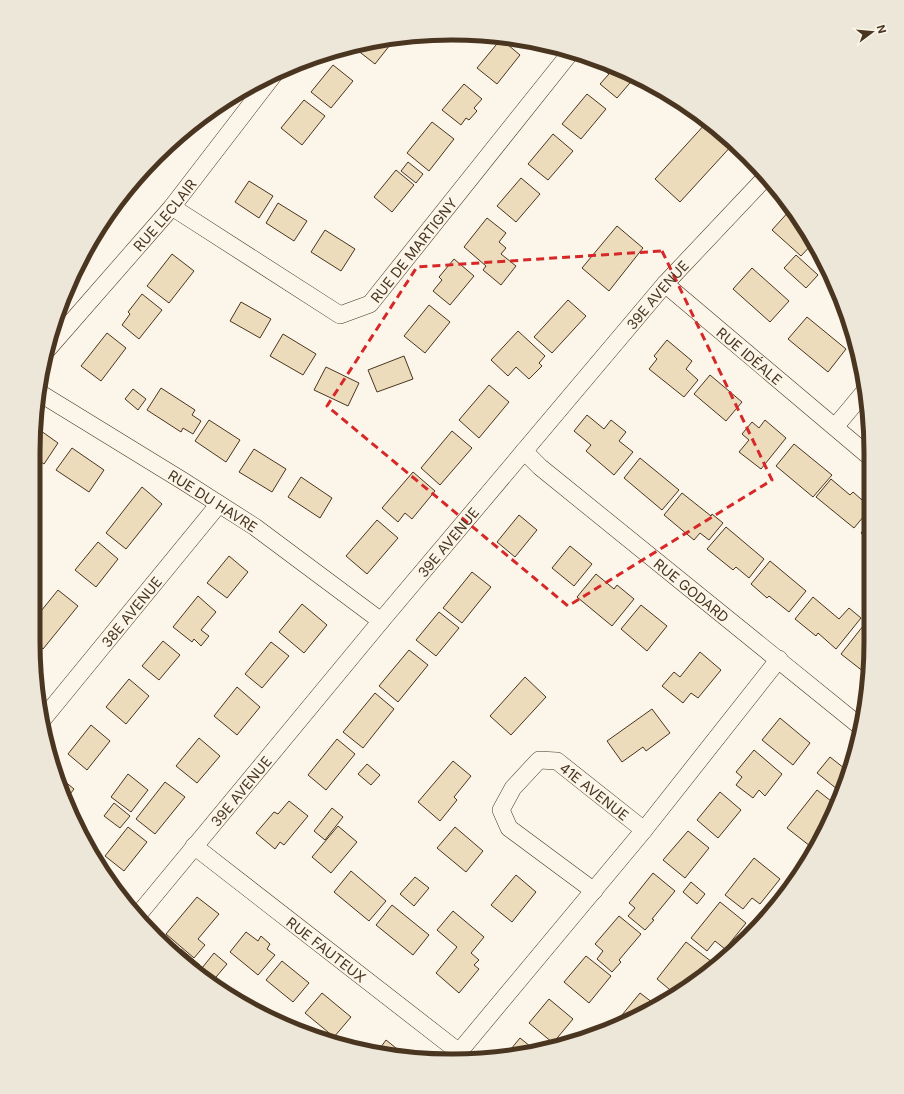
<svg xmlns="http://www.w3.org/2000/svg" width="904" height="1094" viewBox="0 0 904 1094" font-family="Inter,sans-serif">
	<rect width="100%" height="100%" fill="#fbf6e9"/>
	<g fill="#ecdcbc" stroke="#4a3520">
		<polygon points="501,39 520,55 497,84 477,68"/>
		<polygon points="384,41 390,45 375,64 352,46"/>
		<polygon points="333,65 353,81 331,108 311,92"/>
		<polygon points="611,66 635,77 617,98 600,84 609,74 606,72"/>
		<polygon points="464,84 482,99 474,108 477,111 469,120 466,118 461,125 442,110"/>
		<polygon points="587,94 606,109 581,139 562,124"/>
		<polygon points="304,100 325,116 302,145 281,128"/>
		<polygon points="432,122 454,139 429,171 407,153"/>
		<polygon points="707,122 728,137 734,143 680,202 655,179"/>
		<polygon points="553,134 573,151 548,180 528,164"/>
		<polygon points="157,155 158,156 136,183 135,181"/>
		<polygon points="408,162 423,174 416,183 401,171"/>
		<polygon points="396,170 414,185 392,212 374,197"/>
		<polygon points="521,178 540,194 516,222 497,206"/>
		<polygon points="249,181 273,196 259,218 235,202"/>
		<polygon points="278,203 307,221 294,241 266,223"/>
		<polygon points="791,209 794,212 813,243 801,256 772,230"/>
		<polygon points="487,218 506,233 499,242 506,248 501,254 516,266 501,285 483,270 486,266 464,247"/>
		<polygon points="617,226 643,248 609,291 582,268"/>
		<polygon points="325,230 355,249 341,271 311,252"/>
		<polygon points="172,254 194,271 169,303 147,286"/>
		<polygon points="796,255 818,275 806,288 784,268"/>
		<polygon points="454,259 474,276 450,305 433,291 442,280 439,277"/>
		<polygon points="752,268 789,301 770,322 733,289"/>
		<polygon points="142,294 162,310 139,339 122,325 130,314 128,312"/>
		<polygon points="568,300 586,316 552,353 534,337"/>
		<polygon points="241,302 271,319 260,338 230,321"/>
		<polygon points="429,305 450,322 425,353 404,336"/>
		<polygon points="807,317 846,349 828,372 788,339"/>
		<polygon points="518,331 545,356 539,363 542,366 529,379 516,367 508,376 491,360"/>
		<polygon points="107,333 126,348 101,381 81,366"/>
		<polygon points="283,334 316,354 303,375 270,356"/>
		<polygon points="667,340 692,361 686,369 698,380 684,397 649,369 657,359 654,356"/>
		<polygon points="404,356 413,379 377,392 368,370"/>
		<polygon points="326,367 359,383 348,406 314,390"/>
		<polygon points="710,375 742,402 726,421 694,394"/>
		<polygon points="489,385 509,402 479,438 459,420"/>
		<polygon points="161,388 195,410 192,415 201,421 193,434 183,428 181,432 147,410"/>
		<polygon points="133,389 146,399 138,410 125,399"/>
		<polygon points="587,415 604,429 611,420 626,432 619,441 633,452 614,475 586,451 591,445 574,431"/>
		<polygon points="209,420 240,440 226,462 195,441"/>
		<polygon points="765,420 786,438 761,469 739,452 749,440 742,434 752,422 759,428"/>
		<polygon points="34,426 58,443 44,464 34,457"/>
		<polygon points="452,431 472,448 440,485 421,468"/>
		<polygon points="794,444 832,475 813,497 776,466"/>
		<polygon points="72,448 104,470 89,492 56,470"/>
		<polygon points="254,449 286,469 272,492 239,472"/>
		<polygon points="640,458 679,490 662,510 624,478"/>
		<polygon points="413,472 435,491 412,519 405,513 398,522 382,508"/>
		<polygon points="301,477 332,498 320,518 288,497"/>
		<polygon points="831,479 850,495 853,492 870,507 869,510 854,528 816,497"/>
		<polygon points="142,487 162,504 126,549 106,533"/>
		<polygon points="682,493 711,516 712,514 723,523 709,540 700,533 694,540 664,515"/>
		<polygon points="519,515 537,530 515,557 497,542"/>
		<polygon points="377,520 398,538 367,574 346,556"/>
		<polygon points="870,521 870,541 861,533"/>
		<polygon points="726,527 764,559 749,578 736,567 733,570 707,549"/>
		<polygon points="98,542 118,559 96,587 75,570"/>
		<polygon points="570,546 592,564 574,586 552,568"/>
		<polygon points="229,556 248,572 227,598 207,583"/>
		<polygon points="770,561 806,591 789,612 769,596 767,598 751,584"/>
		<polygon points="472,572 491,587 462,623 443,608"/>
		<polygon points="596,574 614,589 617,585 634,599 612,626 577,597"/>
		<polygon points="58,590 78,606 43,649 33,641 33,621"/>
		<polygon points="198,596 216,612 201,630 209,636 201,646 194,639 192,642 173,627"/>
		<polygon points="813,597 839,619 849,608 861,618 836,649 818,633 816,636 795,619"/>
		<polygon points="302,604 327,625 304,653 279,632"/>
		<polygon points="641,605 667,626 647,651 621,629"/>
		<polygon points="439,612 459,628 436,656 416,640"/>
		<polygon points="863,626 870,632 870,664 864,672 841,654"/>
		<polygon points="163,641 180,655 159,680 142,666"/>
		<polygon points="271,642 289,656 262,688 245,674"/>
		<polygon points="34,650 41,656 36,663"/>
		<polygon points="409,650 428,665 398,702 379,686"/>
		<polygon points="700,652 721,670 698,698 691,693 683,703 662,686 674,672 680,677"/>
		<polygon points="525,677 546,697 511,735 490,716"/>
		<polygon points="129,679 149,696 126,724 106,707"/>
		<polygon points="237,687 260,707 237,735 214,716"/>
		<polygon points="375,693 394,709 363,748 343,732"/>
		<polygon points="652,709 670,733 646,751 643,747 622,762 607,741"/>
		<polygon points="780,718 810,743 793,765 762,740"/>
		<polygon points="91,725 110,741 87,770 68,754"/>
		<polygon points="199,738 220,756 197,783 176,766"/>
		<polygon points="337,739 355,754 326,790 308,775"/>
		<polygon points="754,750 782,774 765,796 759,790 753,798 736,785 742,777 736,772"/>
		<polygon points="830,757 849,772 837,789 817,773"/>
		<polygon points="453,761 471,776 454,797 457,800 440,821 418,802"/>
		<polygon points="367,764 380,775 371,785 358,774"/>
		<polygon points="128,774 148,790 131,812 111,797"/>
		<polygon points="58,776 74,789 67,798"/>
		<polygon points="165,782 185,797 155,834 136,819"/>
		<polygon points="817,790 836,805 831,820 810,846 787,828"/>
		<polygon points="720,792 741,810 718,838 697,820"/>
		<polygon points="289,801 308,816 284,845 280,842 275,849 256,833 274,812 278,814"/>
		<polygon points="114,803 130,816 120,828 104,816"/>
		<polygon points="332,808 343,817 325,840 314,831"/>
		<polygon points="338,826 357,842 331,873 312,857"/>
		<polygon points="128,827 147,842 124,871 105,856"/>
		<polygon points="455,827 483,851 466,872 437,848"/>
		<polygon points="688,831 709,848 685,878 663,860"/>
		<polygon points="754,858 780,879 760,904 752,898 743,909 725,895"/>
		<polygon points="351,871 386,901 369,921 334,892"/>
		<polygon points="653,873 675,891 652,919 654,920 645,930 628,916 635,908 629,903"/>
		<polygon points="516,875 536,892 512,922 491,905"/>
		<polygon points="415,877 429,888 414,906 400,894"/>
		<polygon points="691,882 705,894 697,904 683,892"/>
		<polygon points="197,897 219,914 198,939 205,945 194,958 166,934"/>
		<polygon points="720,902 746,923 725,949 715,941 707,951 691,938"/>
		<polygon points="392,905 429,935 413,955 376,925"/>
		<polygon points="453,911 484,937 471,953 479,960 474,965 479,969 459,993 436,973 457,947 437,930"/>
		<polygon points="619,916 641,934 619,960 621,962 612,972 597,959 603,951 595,944"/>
		<polygon points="246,932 258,941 261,936 270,944 267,949 275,955 258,975 230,952"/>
		<polygon points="686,942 712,962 698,980 675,994 657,979"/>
		<polygon points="181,949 200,965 195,971 176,955"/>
		<polygon points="214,953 227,964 211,983 198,973"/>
		<polygon points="586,956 611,976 589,1003 564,982"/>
		<polygon points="282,961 309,983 293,1002 266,980"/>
		<polygon points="322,993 351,1017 334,1037 305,1013"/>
		<polygon points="640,993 657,1006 637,1018 613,1026"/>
		<polygon points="549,999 573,1019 553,1043 529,1023"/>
		<polygon points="520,1038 525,1042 537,1052 506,1055"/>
		<polygon points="386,1040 406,1056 405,1056 378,1051"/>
	</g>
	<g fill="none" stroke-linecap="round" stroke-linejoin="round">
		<g stroke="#4a3520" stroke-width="18">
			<g id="minor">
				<path id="s1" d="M172,207L340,315L370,304L571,52"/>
				<path id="s2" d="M665,284L870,457"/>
				<path id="s3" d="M47,350L172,207L275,73"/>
				<path id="s4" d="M38,392L183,481L255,527L381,621"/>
				<polyline points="835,427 865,391"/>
				<path id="s5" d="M524,451L540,467L861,727"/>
				<path id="s6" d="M43,719L219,504"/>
				<path id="s7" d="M194,846L459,1052"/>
				<path id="s8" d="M594,891L509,828L501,810L513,788L539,760L557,761L644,830"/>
				<path id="s9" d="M138,915L381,621L665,284L766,177"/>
				<polyline points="454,1058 644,830 779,659"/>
			</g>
		</g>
		<use href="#minor" stroke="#fbf6e9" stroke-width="17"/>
	</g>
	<path fill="none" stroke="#d62828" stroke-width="3" stroke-dasharray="8 5" stroke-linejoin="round" d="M662,251L772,480L568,606L327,406L417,267Z"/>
	<g text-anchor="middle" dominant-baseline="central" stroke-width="3" stroke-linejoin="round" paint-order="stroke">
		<g font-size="14" fill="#4a3520" stroke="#fbf6e9">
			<text stroke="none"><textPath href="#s3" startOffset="179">RUE LECLAIR</textPath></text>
			<text stroke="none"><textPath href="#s1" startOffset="301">RUE DE MARTIGNY</textPath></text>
			<text stroke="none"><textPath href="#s9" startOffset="809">39E AVENUE</textPath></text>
			<text stroke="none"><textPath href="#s2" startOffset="111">RUE IDÉALE</textPath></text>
			<text stroke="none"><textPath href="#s4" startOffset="206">RUE DU HAVRE</textPath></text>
			<text stroke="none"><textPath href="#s9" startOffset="485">39E AVENUE</textPath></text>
			<text stroke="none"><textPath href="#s5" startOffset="218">RUE GODARD</textPath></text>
			<text stroke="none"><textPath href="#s6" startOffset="139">38E AVENUE</textPath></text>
			<text stroke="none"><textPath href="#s9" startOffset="161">39E AVENUE</textPath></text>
			<text stroke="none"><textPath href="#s8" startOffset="255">41E AVENUE</textPath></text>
			<text stroke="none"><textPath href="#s7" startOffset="168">RUE FAUTEUX</textPath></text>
		</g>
	</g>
	<path d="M0 0H904V1094H0ZM452 40H452A412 412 0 0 1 864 452V642A412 412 0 0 1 452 1054H452A412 412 0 0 1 40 642V452A412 412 0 0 1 452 40Z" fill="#ede7d9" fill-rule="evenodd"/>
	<path fill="none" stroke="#4a3520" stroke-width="5" d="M452 40H452A412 412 0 0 1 864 452V642A412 412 0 0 1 452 1054H452A412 412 0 0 1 40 642V452A412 412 0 0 1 452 40Z"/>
	<g transform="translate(872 32) rotate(74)" stroke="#fbf6e9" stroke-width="3" paint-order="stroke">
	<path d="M0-3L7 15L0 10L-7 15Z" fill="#4a3520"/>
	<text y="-6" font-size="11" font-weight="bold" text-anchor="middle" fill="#4a3520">N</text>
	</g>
</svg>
